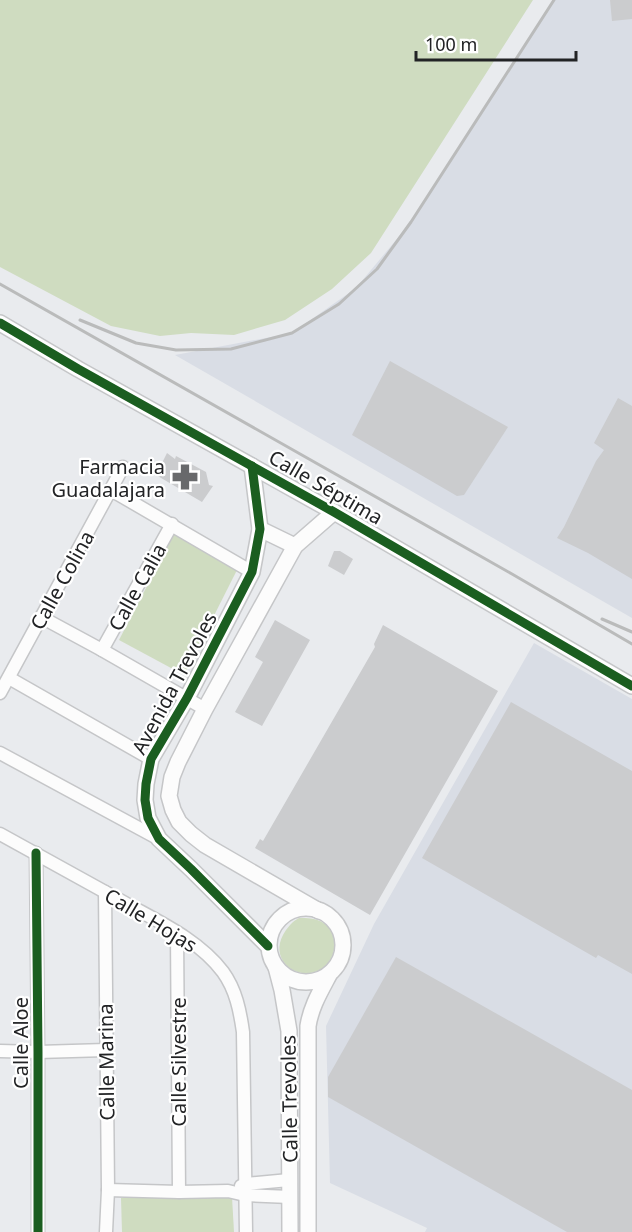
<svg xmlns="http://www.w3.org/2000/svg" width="632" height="1232" viewBox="0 0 632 1232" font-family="'Noto Sans',sans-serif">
	<rect width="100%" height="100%" fill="#e9ebee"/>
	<g fill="#d9dde5">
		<polygon points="554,0 632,0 632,618 175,355 292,333 356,288 411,222"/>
		<polygon points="534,643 632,699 632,1232 425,1232 427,1228 330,1183 326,1026 374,924"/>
	</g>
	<g fill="#cfdcc0">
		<polygon points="0,0 533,0 371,253 332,289 285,320 234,335 191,333 160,336 111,326 0,267"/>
		<polygon points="174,534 237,570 184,675 119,640"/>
		<path d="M299,918C307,918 315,918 322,922C333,928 337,943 333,954C318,993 260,967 286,930C290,925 293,921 299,918Z"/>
		<polygon points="232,1197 234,1232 122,1232 121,1198"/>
	</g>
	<g fill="#cbccce">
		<polygon points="610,0 632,0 632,19 612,21"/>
		<polygon points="390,361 508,427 464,495 457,496 352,435"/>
		<polygon points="618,398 632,406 632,579 588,553 557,538 564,527 596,461 604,450 594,443"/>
		<polygon points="167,453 175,459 176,456 206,472 209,485 213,486 202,502 156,475"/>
		<polygon points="334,551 340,551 353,559 344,575 328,566"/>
		<polygon points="275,620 310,640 262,726 235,712 263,662 255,657"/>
		<polygon points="383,625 498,691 370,915 255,848 260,839 263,841 375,647 374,644"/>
		<polygon points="511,702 632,771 632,974 598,955 596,958 422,858"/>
		<polygon points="396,957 632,1090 632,1232 567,1232 328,1097 328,1077"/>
	</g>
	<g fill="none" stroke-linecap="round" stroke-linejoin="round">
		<g stroke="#c5c6c8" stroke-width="15">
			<g id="minor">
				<polyline points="111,490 252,572"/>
				<polyline points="41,617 102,650 205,709"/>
				<polyline points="102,650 172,524"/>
				<polyline points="9,678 151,759"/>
				<polyline points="0,693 123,467"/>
				<polyline points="0,753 159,839"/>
				<path d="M0,834C42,857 84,880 125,903C159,922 199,940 223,972C236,990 240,1011 243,1032L246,1232"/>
				<polyline points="36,853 38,1052 38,1232"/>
				<polyline points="105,892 108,1190 106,1232"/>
				<polyline points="177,933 179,1192"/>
				<polyline points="0,1051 38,1052 106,1050"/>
				<polyline points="241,1186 246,1184 289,1180"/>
				<polyline points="108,1190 179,1192 228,1191 245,1195 290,1197"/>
			</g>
		</g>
		<g stroke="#c5c6c8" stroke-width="18">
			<g id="tertiary">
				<polyline points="0,323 78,369 334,512 632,686"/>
				<polyline points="252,466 260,529 252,572 187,698 151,759 146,784 145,800 148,818 159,839 191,869 268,946"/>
				<polyline points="260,529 295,546"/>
				<circle cx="306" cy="945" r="37"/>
				<polyline points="319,911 205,845 191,834 179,822 173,810 169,796 172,777 178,762 205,709 295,546 334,512"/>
				<polyline points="276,967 282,990 289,1031 290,1232"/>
				<path d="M308,1232V1026C311,1007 320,992 329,975"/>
			</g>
		</g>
		<use href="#minor" stroke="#fcfcfc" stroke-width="12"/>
		<use href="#tertiary" stroke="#fcfcfc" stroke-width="15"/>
		<g stroke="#babbbb" stroke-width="3">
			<polyline points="0,284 512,574 632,644"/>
			<polyline points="80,320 136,343 176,350 231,349 292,333 339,304 377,269 411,222 554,0"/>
			<polyline points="602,619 632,632"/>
		</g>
		<g stroke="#fff" stroke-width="13">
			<g id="cycleway">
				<polyline points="0,323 78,369 334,512 632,686"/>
				<polyline points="252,466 260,529 252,572 187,698 151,759 146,784 145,800 148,818 159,839 191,869 268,946"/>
				<polyline points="36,853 38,1052 38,1232"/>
			</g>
		</g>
		<use href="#cycleway" stroke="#1b5e20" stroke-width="9"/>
	</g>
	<defs>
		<g id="pharmacy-bare" transform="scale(2.07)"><path d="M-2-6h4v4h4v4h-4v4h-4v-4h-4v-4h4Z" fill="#68696b" stroke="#fff" stroke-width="2.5" paint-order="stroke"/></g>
	</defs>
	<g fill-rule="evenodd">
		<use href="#pharmacy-bare" x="185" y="477"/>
	</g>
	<g text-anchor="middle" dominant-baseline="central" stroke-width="4.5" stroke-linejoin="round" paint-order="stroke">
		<g font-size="20" fill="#222325" stroke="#fff" text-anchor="end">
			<text x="165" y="466">Farmacia<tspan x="165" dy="23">Guadalajara</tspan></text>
		</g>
		<g font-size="20" fill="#222325" stroke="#fff">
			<text transform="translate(326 487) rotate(30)">Calle Séptima</text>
			<text transform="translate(62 580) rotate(-61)">Calle Colina</text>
			<text transform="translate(137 587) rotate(-61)">Calle Calia</text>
			<text transform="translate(174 683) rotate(-62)">Avenida Trevoles</text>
			<text transform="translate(151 920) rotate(31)">Calle Hojas</text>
			<text transform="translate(20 1043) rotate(-90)">Calle Aloe</text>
			<text transform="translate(106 1062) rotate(-91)">Calle Marina</text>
			<text transform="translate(178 1062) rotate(-90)">Calle Silvestre</text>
			<text transform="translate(289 1099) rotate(-91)">Calle Trevoles</text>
		</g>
	</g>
	<path d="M416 51v9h160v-9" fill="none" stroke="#222325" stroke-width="3"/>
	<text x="425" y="51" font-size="18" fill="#222325" stroke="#ffffff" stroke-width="4.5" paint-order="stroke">100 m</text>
</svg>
